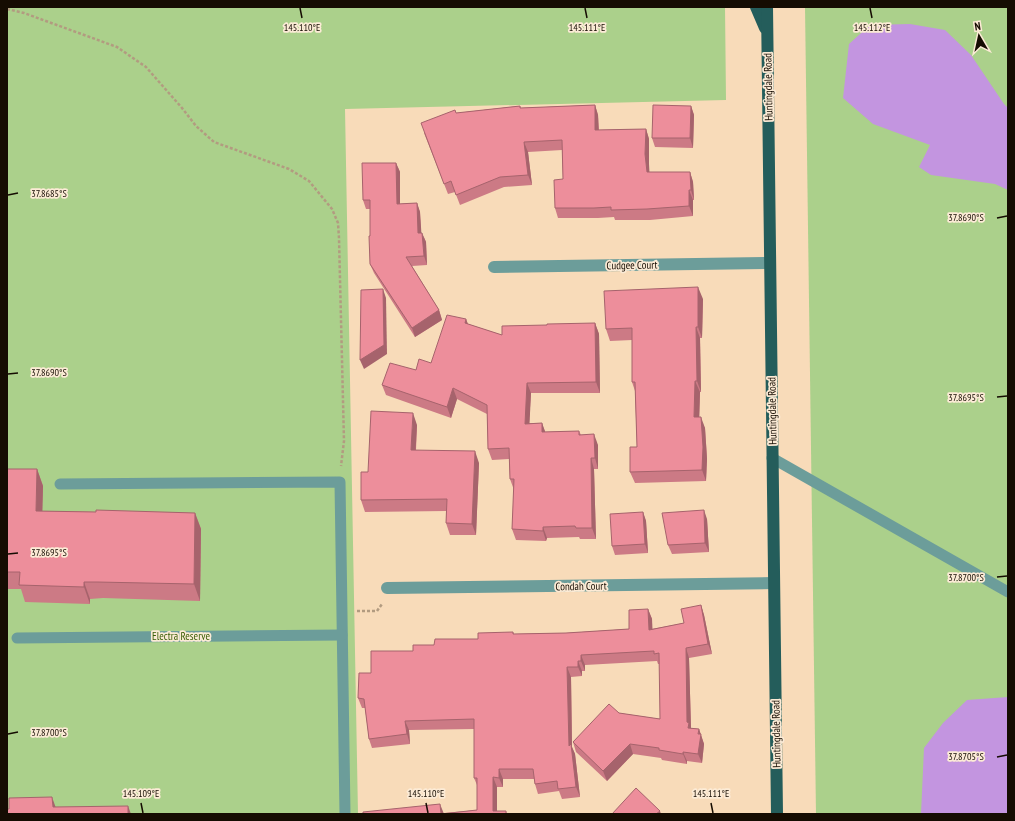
<svg xmlns="http://www.w3.org/2000/svg" width="1015" height="821" viewBox="0 0 1015 821" font-family="'PT Sans Narrow',sans-serif">
	<rect width="100%" height="100%" fill="#f8dbb9"/>
	<g fill="#abd08b">
		<polygon points="7,7 725,7 726,100 345,109 358,814 7,814"/>
		<polygon points="805,7 1008,7 1008,814 816,814"/>
	</g>
	<g fill="#c395e0">
		<polygon points="910,24 945,30 971,55 1004,104 1008,108 1008,190 995,184 931,175 919,167 930,145 873,124 843,98 849,44 870,25"/>
		<polygon points="1008,697 1008,814 921,814 924,748 943,723 967,700"/>
	</g>
	<g fill="none" stroke-linecap="round" stroke-linejoin="round">
		<g stroke="#b29b80" stroke-width="2.5" stroke-dasharray="3 2" stroke-linecap="butt">
			<polyline points="7,9 24,13 117,47 146,67 182,108 196,126 214,142 289,169 309,181 332,209 338,223 339,238 344,441 341,466"/>
			<polyline points="357,611 377,611 382,604"/>
		</g>
		<g stroke="#6c9d9a" stroke-width="11">
			<polyline points="772,458 1008,592"/>
			<polyline points="60,484 340,482 345,814"/>
			<polyline points="17,638 342,635"/>
		</g>
		<g stroke="#6c9d9a" stroke-width="12">
			<polyline points="494,267 770,263"/>
			<polyline points="387,588 774,583"/>
		</g>
		<g stroke="#245d5b" stroke-width="12">
			<polyline points="756,7 765,28"/>
			<polyline points="767,7 777,814"/>
		</g>
	</g>
	<g fill="#cc7a85">
		<polygon points="595,105 598,115 599,130 646,129 649,139 649,172 690,172 693,182 694,200 693,200 693,216 650,220 615,220 614,217 598,218 558,218 555,208 563,179 562,150 528,152 532,185 504,187 460,205 455,192 448,194 424,133 456,113 520,106 521,108"/>
		<polygon points="691,106 694,115 693,148 655,147 652,138"/>
		<polygon points="396,163 400,172 400,204 417,203 420,212 421,233 422,233 426,242 427,265 412,266 439,310 442,320 415,337 374,273 370,264 370,209 366,209 363,200"/>
		<polygon points="703,299 702,338 700,338 701,392 700,392 699,417 705,428 707,459 706,481 635,483 630,472 637,447 635,391 632,382 632,340 610,341 606,329"/>
		<polygon points="466,319 468,324 502,335 595,323 599,334 600,393 531,393 529,423 542,423 545,432 579,431 581,435 598,445 598,469 594,469 596,539 580,539 579,537 547,538 546,541 516,540 512,529 514,490 510,479 509,459 492,460 488,449 487,414 457,399 451,418 386,395 382,385 431,363"/>
		<polygon points="417,425 416,450 479,463 476,535 450,535 446,523 446,511 365,512 361,500 368,472"/>
		<polygon points="7,469 37,469 43,486 42,511 96,512 195,513 201,529 200,601 103,598 90,599 90,604 25,602 21,589 7,589"/>
		<polygon points="643,512 646,521 648,553 615,555 612,546"/>
		<polygon points="707,519 709,552 672,554 668,545"/>
		<polygon points="701,605 704,615 712,654 689,658 691,728 699,729 704,744 702,763 687,761 687,764 662,760 661,758 633,754 607,781 576,752 573,742 619,713 660,719 660,664 658,664 657,661 585,665 585,671 582,671 582,676 571,677 572,747 575,754 580,797 562,799 559,791 538,794 535,784 534,779 503,779 503,787 497,787 497,811 506,811 507,814 363,814 444,813 477,810 477,785 474,778 474,729 409,730 410,744 372,748 369,739 365,708 362,708 358,698 371,673 413,651 434,645 478,639 513,632 514,634 566,633 629,629 648,609 652,619 652,629 684,623"/>
	</g>
	<g fill="#a6636c">
		<polygon points="595,105 598,115 599,140 595,130"/>
		<polygon points="691,106 694,115 693,148 690,138"/>
		<polygon points="646,129 649,139 649,164 650,182 647,172 645,154"/>
		<polygon points="524,142 528,152 532,185 528,175"/>
		<polygon points="396,163 400,172 400,213 397,204"/>
		<polygon points="690,172 693,182 694,200 691,190"/>
		<polygon points="689,190 693,200 693,216 689,206"/>
		<polygon points="417,203 420,212 422,242 418,233"/>
		<polygon points="422,233 426,242 427,265 424,256"/>
		<polygon points="698,287 703,299 702,338 698,327"/>
		<polygon points="383,289 386,298 387,354 364,369 360,360"/>
		<polygon points="439,310 442,320 415,337 412,328"/>
		<polygon points="466,319 470,330 465,323"/>
		<polygon points="595,323 599,334 600,393 596,382"/>
		<polygon points="696,327 700,338 701,392 697,381"/>
		<polygon points="695,381 700,392 699,428 694,417"/>
		<polygon points="527,383 531,393 529,434 525,424"/>
		<polygon points="453,388 457,399 451,418 447,407"/>
		<polygon points="413,413 417,425 415,461 411,450"/>
		<polygon points="701,417 705,428 707,459 706,481 702,470"/>
		<polygon points="542,423 546,434 542,432"/>
		<polygon points="594,434 598,445 598,469 595,458"/>
		<polygon points="475,451 479,463 476,535 472,524"/>
		<polygon points="591,458 594,469 596,539 592,528"/>
		<polygon points="37,469 43,486 42,528 36,511"/>
		<polygon points="704,510 707,519 709,552 705,543"/>
		<polygon points="643,512 646,521 648,553 645,544"/>
		<polygon points="195,513 201,529 200,601 194,584"/>
		<polygon points="543,527 547,538 546,541 543,531"/>
		<polygon points="84,582 90,599 90,604 84,587"/>
		<polygon points="701,605 704,615 712,654 708,644"/>
		<polygon points="648,609 652,619 653,640 649,630"/>
		<polygon points="686,648 689,658 691,728 693,733 688,728 687,722"/>
		<polygon points="581,655 585,665 585,671 581,661"/>
		<polygon points="578,661 582,671 582,676 578,667"/>
		<polygon points="567,667 571,677 572,747 575,754 580,797 576,787 569,746"/>
		<polygon points="405,721 409,730 410,744 407,734"/>
		<polygon points="699,729 704,744 702,763 698,754"/>
		<polygon points="630,744 633,754 607,781 603,771"/>
		<polygon points="683,752 687,761 687,764 683,754"/>
		<polygon points="499,769 503,779 503,787 499,778"/>
		<polygon points="493,777 497,787 497,814 493,811"/>
		<polygon points="52,797 57,811 53,807"/>
		<polygon points="440,804 444,814 441,814"/>
		<polygon points="128,806 131,814 128,814"/>
		<polygon points="660,811 661,814 656,814"/>
	</g>
	<g fill="#ed8e9b" stroke="#a6636c">
		<polygon points="595,105 595,130 646,129 645,154 647,172 690,172 691,190 689,190 689,206 647,209 611,210 611,207 594,208 555,208 554,180 563,179 562,140 524,142 528,175 500,177 456,195 451,181 444,184 421,123 455,110 456,113 520,106 520,108"/>
		<polygon points="653,105 691,106 690,138 652,138"/>
		<polygon points="362,163 396,163 397,204 417,203 418,233 422,233 424,256 406,257 439,310 412,328 370,264 369,236 370,236 370,200 363,200"/>
		<polygon points="698,287 698,327 696,327 697,381 695,381 694,417 701,417 703,447 702,470 630,472 630,447 637,447 635,382 632,382 632,328 606,329 604,291"/>
		<polygon points="383,289 384,345 360,360 361,290"/>
		<polygon points="447,315 466,319 465,323 502,335 502,326 547,325 547,324 595,323 596,382 527,383 525,424 542,423 542,432 579,431 579,435 594,434 595,458 591,458 592,528 576,528 575,526 543,527 543,531 512,529 514,479 510,479 509,448 488,449 487,405 453,388 447,407 382,385 390,363 416,370 419,359 431,363"/>
		<polygon points="371,411 413,413 411,450 475,451 472,524 446,523 447,499 361,500 361,472 368,472"/>
		<polygon points="7,469 37,469 36,511 96,512 96,510 195,513 194,584 97,582 84,582 84,587 19,585 20,572 7,572"/>
		<polygon points="704,510 705,543 668,545 662,513"/>
		<polygon points="643,512 645,544 612,546 610,514"/>
		<polygon points="701,605 708,644 686,648 687,722 689,723 688,728 699,729 698,734 701,734 698,754 683,752 683,754 659,750 659,748 630,744 603,771 573,742 609,704 619,713 660,719 659,653 654,654 654,651 581,655 581,661 578,661 578,667 567,667 569,746 571,744 576,787 558,789 557,781 535,784 533,769 499,769 499,778 493,777 493,811 506,811 506,814 363,814 363,812 440,804 441,814 477,810 477,778 474,778 474,719 405,721 407,734 369,739 364,699 358,698 359,673 371,673 371,651 413,651 413,645 434,645 435,639 478,639 478,633 513,632 513,634 566,633 629,629 629,610 648,609 649,630 684,623 681,609"/>
		<polygon points="636,788 660,811 656,814 612,814"/>
		<polygon points="52,797 53,807 128,806 128,814 7,814 7,809 9,809 9,798"/>
	</g>
	<path fill="none" stroke="#150c02" stroke-width="1.5" d="M300,8L302,18M585,8L587,18M870,8L872,18M8,195L18,193M997,218L1007,216M8,374L18,373M997,397L1007,396M8,554L18,553M997,577L1007,576M8,734L18,732M997,757L1007,755M141,803L143,813M426,803L428,813M711,803L713,813"/>
	<g text-anchor="middle" dominant-baseline="central" stroke-width="3.5" stroke-linejoin="round" paint-order="stroke">
		<g font-size="11" fill="#150c02" stroke="#fcebd6">
			<text transform="translate(768 87) rotate(-91)">Huntingdale Road</text>
			<text transform="translate(632 265) rotate(-1)">Cudgee Court</text>
			<text transform="translate(772 411) rotate(-91)">Huntingdale Road</text>
			<text transform="translate(581 586) rotate(-1)">Condah Court</text>
			<text transform="translate(776 734) rotate(-91)">Huntingdale Road</text>
		</g>
		<g font-size="11" fill="#395e06" stroke="#fcebd6">
			<text x="181" y="636">Electra Reserve</text>
		</g>
	</g>
	<g font-size="10" text-anchor="middle" fill="#150c02" stroke="#fcebd6" stroke-width="3.5" stroke-linejoin="round" paint-order="stroke">
		<text x="302" y="31">145.110°E</text>
		<text x="587" y="31">145.111°E</text>
		<text x="872" y="31">145.112°E</text>
		<text x="49" y="197">37.8685°S</text>
		<text x="966" y="221">37.8690°S</text>
		<text x="49" y="376">37.8690°S</text>
		<text x="966" y="401">37.8695°S</text>
		<text x="49" y="556">37.8695°S</text>
		<text x="966" y="581">37.8700°S</text>
		<text x="49" y="736">37.8700°S</text>
		<text x="966" y="760">37.8705°S</text>
		<text x="141" y="797">145.109°E</text>
		<text x="426" y="797">145.110°E</text>
		<text x="711" y="797">145.111°E</text>
	</g>
	<rect width="1015" height="821" fill="none" stroke="#150c02" stroke-width="16"/>
	<g transform="translate(979 36) rotate(351)" stroke="#fcebd6" stroke-width="3" paint-order="stroke">
	<path d="M0-3L7 15L0 10L-7 15Z" fill="#150c02"/>
	<text y="-6" font-size="11" font-weight="bold" text-anchor="middle" fill="#150c02">N</text>
	</g>
</svg>
